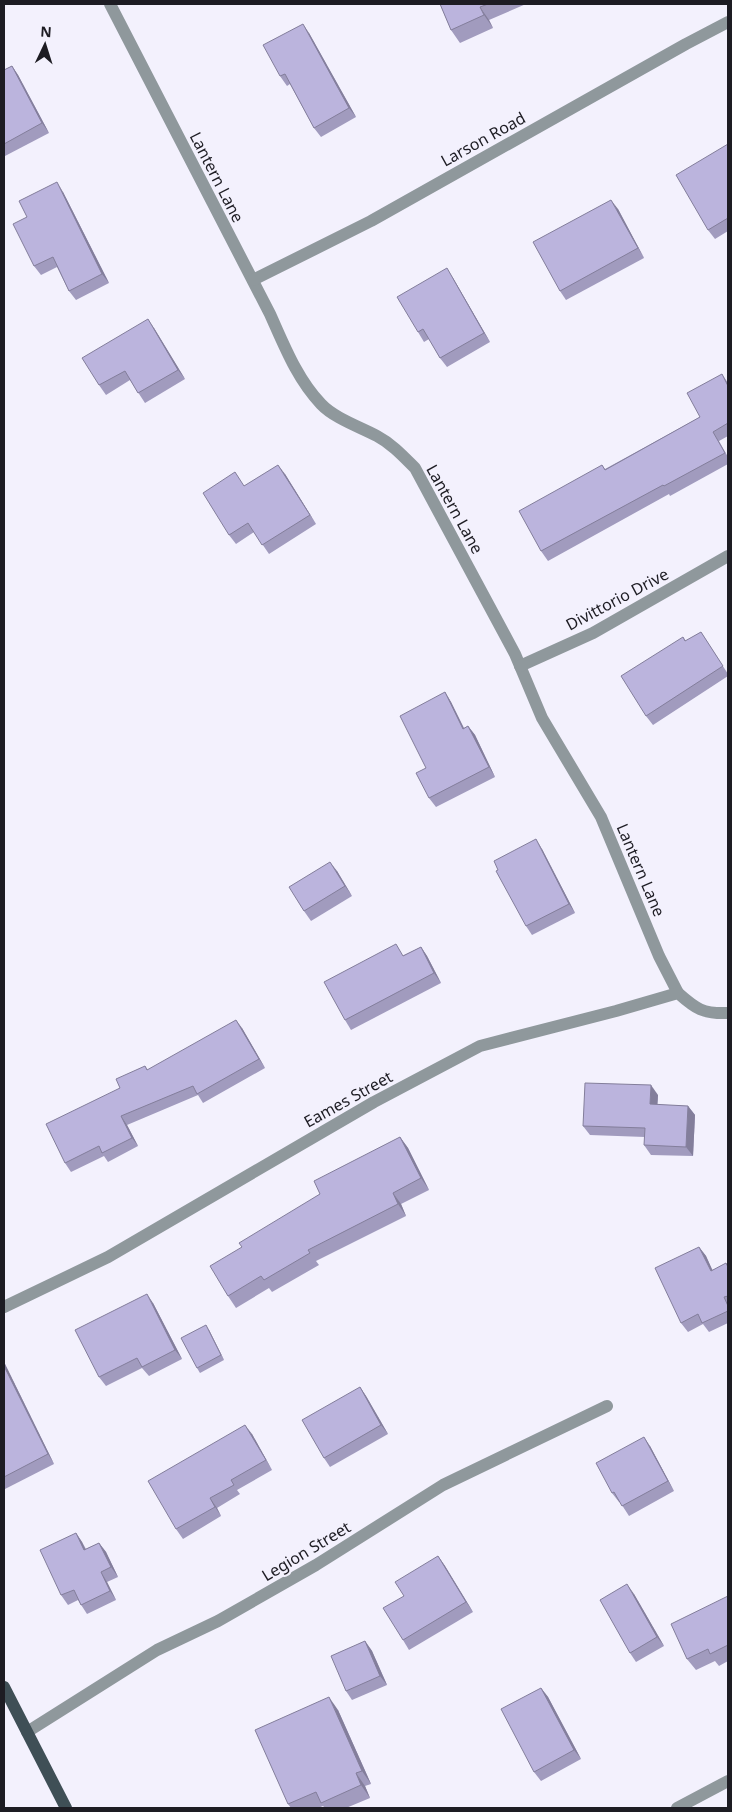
<svg xmlns="http://www.w3.org/2000/svg" width="732" height="1812" viewBox="0 0 732 1812" font-family="'Noto Sans',sans-serif">
	<rect width="100%" height="100%" fill="#f3f1fd"/>
	<g fill="none" stroke-linecap="round" stroke-linejoin="round">
		<g stroke="#8f989c" stroke-width="12">
			<path d="M110,4L270,314C284,345 297,379 321,404C334,418 360,427 377,436C392,444 403,456 415,468L515,654L542,718L601,817L659,956L678,993"/>
			<polyline points="253,280 371,221 686,44 728,22"/>
			<polyline points="520,666 593,633 728,556"/>
			<path d="M4,1307L108,1257L374,1102L480,1046L616,1011L678,993C696,1009 703,1014 728,1013"/>
			<polyline points="27,1732 157,1650 218,1621 316,1565 443,1485 607,1406"/>
			<polyline points="677,1808 728,1781"/>
		</g>
		<polyline stroke="#3f4f56" stroke-width="12" points="4,1687 66,1808"/>
	</g>
	<g fill="#a19bbe">
		<polygon points="440,4 526,4 489,20 493,28 460,43 451,30"/>
		<polygon points="309,33 356,117 321,137 314,128 290,84 287,86 280,76"/>
		<polygon points="12,66 18,75 49,133 5,156 4,153 4,70"/>
		<polygon points="728,144 728,231 715,239 708,230"/>
		<polygon points="63,192 109,283 76,300 69,291 57,267 41,275 34,266 27,217"/>
		<polygon points="618,209 644,258 566,300 560,291"/>
		<polygon points="453,278 490,342 447,367 440,358 429,339 424,342 418,332"/>
		<polygon points="154,328 185,379 145,403 130,380 106,395 99,385"/>
		<polygon points="722,374 728,383 728,436 719,441 728,457 728,464 670,496 669,494 548,561 541,551 602,465 605,469 700,417"/>
		<polygon points="285,474 316,524 269,554 254,532 236,544 229,535 244,486"/>
		<polygon points="701,632 728,674 728,676 653,725 646,716 683,637 686,641"/>
		<polygon points="445,692 451,702 464,728 468,726 475,735 495,777 436,807 429,798"/>
		<polygon points="542,849 575,913 532,935 526,926"/>
		<polygon points="337,871 352,896 311,921 304,911"/>
		<polygon points="421,947 427,956 441,983 351,1030 345,1020 404,955"/>
		<polygon points="242,1028 265,1068 203,1103 198,1095 127,1125 138,1146 108,1162 104,1156 71,1172 65,1163 120,1088 145,1066 148,1070"/>
		<polygon points="658,1095 657,1105 688,1106 695,1115 693,1156 651,1155 644,1145 645,1137 590,1135 583,1126"/>
		<polygon points="400,1137 408,1148 429,1190 401,1204 406,1216 316,1261 319,1265 272,1292 269,1288 236,1308 228,1296 242,1247 320,1194"/>
		<polygon points="699,1247 706,1256 712,1270 728,1266 728,1323 709,1332 703,1324 688,1332 681,1323"/>
		<polygon points="153,1303 182,1359 149,1376 142,1368 106,1386 99,1377"/>
		<polygon points="209,1330 224,1360 200,1373 197,1368"/>
		<polygon points="4,1362 54,1464 5,1489 4,1488"/>
		<polygon points="360,1387 366,1396 388,1434 330,1467 324,1458"/>
		<polygon points="252,1434 272,1470 237,1490 240,1494 217,1508 221,1516 183,1539 176,1529"/>
		<polygon points="650,1446 674,1491 629,1516 620,1502 619,1502 612,1493"/>
		<polygon points="76,1533 82,1542 86,1549 99,1543 106,1552 118,1577 107,1582 116,1600 87,1614 78,1600 68,1605 61,1595"/>
		<polygon points="438,1556 445,1566 473,1612 409,1650 403,1640 404,1596"/>
		<polygon points="634,1594 664,1646 636,1662 630,1653"/>
		<polygon points="728,1596 728,1661 719,1666 715,1661 696,1670 687,1659"/>
		<polygon points="365,1641 372,1651 387,1685 352,1700 346,1691"/>
		<polygon points="541,1688 548,1697 581,1759 541,1781 534,1772"/>
		<polygon points="338,1710 371,1784 365,1786 370,1798 346,1808 325,1808 323,1806 318,1808 291,1808 288,1804"/>
	</g>
	<g fill="#837e9b">
		<polygon points="480,7 489,20 493,28 484,15"/>
		<polygon points="303,24 309,33 356,117 349,108"/>
		<polygon points="12,66 18,75 49,133 42,123"/>
		<polygon points="57,182 63,192 109,283 102,274"/>
		<polygon points="611,200 618,209 644,258 638,248"/>
		<polygon points="447,268 453,278 490,342 484,333"/>
		<polygon points="148,319 154,328 185,379 178,370"/>
		<polygon points="278,465 285,474 316,524 310,515"/>
		<polygon points="445,692 451,702 469,739 463,729"/>
		<polygon points="468,726 475,735 495,777 489,767"/>
		<polygon points="536,839 542,849 575,913 569,904"/>
		<polygon points="330,862 337,871 352,896 345,886"/>
		<polygon points="421,947 427,956 441,983 434,973"/>
		<polygon points="236,1020 242,1028 265,1068 259,1059"/>
		<polygon points="651,1085 658,1095 657,1114 650,1104"/>
		<polygon points="688,1106 695,1115 693,1156 686,1147"/>
		<polygon points="121,1116 127,1125 138,1146 132,1138"/>
		<polygon points="400,1137 408,1148 429,1190 421,1178"/>
		<polygon points="393,1193 401,1204 406,1216 398,1204"/>
		<polygon points="699,1247 706,1256 717,1280 711,1271"/>
		<polygon points="147,1294 153,1303 182,1359 175,1350"/>
		<polygon points="206,1325 209,1330 224,1360 221,1355"/>
		<polygon points="4,1362 54,1464 48,1454 4,1366"/>
		<polygon points="360,1387 366,1396 388,1434 381,1425"/>
		<polygon points="245,1425 252,1434 272,1470"/>
		<polygon points="644,1437 650,1446 674,1491 668,1481"/>
		<polygon points="210,1498 217,1508 221,1516 215,1507"/>
		<polygon points="76,1533 82,1542 90,1560 84,1550"/>
		<polygon points="99,1543 106,1552 118,1577 111,1567"/>
		<polygon points="438,1556 445,1566 473,1612 466,1602"/>
		<polygon points="101,1572 107,1582 116,1600 110,1591"/>
		<polygon points="627,1584 634,1594 664,1646 657,1637"/>
		<polygon points="365,1641 372,1651 387,1685 380,1676"/>
		<polygon points="541,1688 548,1697 581,1759 574,1750"/>
		<polygon points="329,1697 338,1710 371,1784 362,1771"/>
		<polygon points="356,1773 365,1786 370,1798 361,1785"/>
	</g>
	<g fill="#bbb4dd" stroke="#837e9b">
		<polygon points="440,4 488,4 480,7 484,15 451,30"/>
		<polygon points="303,24 349,108 314,128 285,74 280,76 263,45"/>
		<polygon points="12,66 42,123 4,144 4,70"/>
		<polygon points="728,144 728,218 708,230 676,175"/>
		<polygon points="57,182 102,274 69,291 53,257 34,266 13,224 27,217 19,201"/>
		<polygon points="611,200 638,248 560,291 533,242"/>
		<polygon points="447,268 484,333 440,358 423,329 418,332 397,297"/>
		<polygon points="148,319 178,370 138,393 125,371 99,385 82,358"/>
		<polygon points="722,374 728,386 728,423 713,432 725,453 664,486 663,485 541,551 519,511 602,465 605,470 700,417 687,393"/>
		<polygon points="278,465 310,515 262,545 248,523 229,535 203,493 235,472 244,486"/>
		<polygon points="701,632 723,666 646,716 621,676 683,637 685,641"/>
		<polygon points="445,692 463,729 468,726 489,767 429,798 416,773 426,768 400,716"/>
		<polygon points="536,839 569,904 526,926 496,871 498,870 494,861"/>
		<polygon points="330,862 345,886 304,911 289,887"/>
		<polygon points="396,944 403,956 421,947 434,973 345,1020 324,982"/>
		<polygon points="236,1020 259,1059 197,1094 193,1086 121,1116 132,1138 102,1153 99,1146 65,1163 46,1124 120,1088 116,1079 145,1066 147,1070"/>
		<polygon points="585,1083 651,1085 650,1104 688,1106 686,1147 644,1145 645,1128 583,1126"/>
		<polygon points="400,1137 421,1178 393,1193 398,1204 308,1250 310,1253 264,1280 261,1276 228,1296 210,1266 242,1247 239,1243 320,1194 314,1181"/>
		<polygon points="699,1247 711,1271 726,1263 728,1267 728,1296 724,1297 728,1306 728,1311 702,1323 698,1314 681,1323 655,1268"/>
		<polygon points="147,1294 175,1350 142,1367 137,1358 99,1377 75,1330"/>
		<polygon points="206,1325 221,1355 197,1368 181,1338"/>
		<polygon points="4,1366 48,1454 4,1477"/>
		<polygon points="360,1387 381,1425 324,1458 302,1420"/>
		<polygon points="245,1425 266,1460 231,1480 234,1485 210,1498 215,1507 176,1529 148,1481"/>
		<polygon points="644,1437 668,1481 622,1506 614,1492 612,1493 596,1463"/>
		<polygon points="76,1533 84,1550 99,1543 111,1567 101,1572 110,1591 81,1605 74,1590 61,1595 40,1550"/>
		<polygon points="438,1556 466,1602 403,1640 383,1608 404,1596 395,1582"/>
		<polygon points="627,1584 657,1637 630,1653 600,1600"/>
		<polygon points="728,1596 728,1645 710,1654 708,1649 687,1659 671,1624"/>
		<polygon points="365,1641 380,1676 346,1691 331,1656"/>
		<polygon points="541,1688 574,1750 534,1772 501,1709"/>
		<polygon points="329,1697 362,1771 356,1773 361,1785 321,1803 316,1792 288,1804 255,1730"/>
	</g>
	<g text-anchor="middle" dominant-baseline="central" stroke-width="4.5" stroke-linejoin="round" paint-order="stroke">
		<g font-size="16" fill="#1d1c23" stroke="#f3f1fd">
			<text transform="translate(483 139) rotate(-29)">Larson Road</text>
			<text transform="translate(217 177) rotate(63)">Lantern Lane</text>
			<text transform="translate(455 509) rotate(61)">Lantern Lane</text>
			<text transform="translate(617 599) rotate(-28)">Divittorio Drive</text>
			<text transform="translate(641 870) rotate(67)">Lantern Lane</text>
			<text transform="translate(348 1099) rotate(-29)">Eames Street</text>
			<text transform="translate(306 1551) rotate(-31)">Legion Street</text>
		</g>
	</g>
	<rect width="732" height="1812" fill="none" stroke="#1d1c23" stroke-width="10"/>
	<g transform="translate(45 45) rotate(4)" stroke="#f3f1fd" stroke-width="4" paint-order="stroke">
	<path d="M0-4L9 19L0 12L-9 19Z" fill="#1d1c23"/>
	<text y="-8" font-size="14" font-weight="bold" text-anchor="middle" fill="#1d1c23">N</text>
	</g>
</svg>
